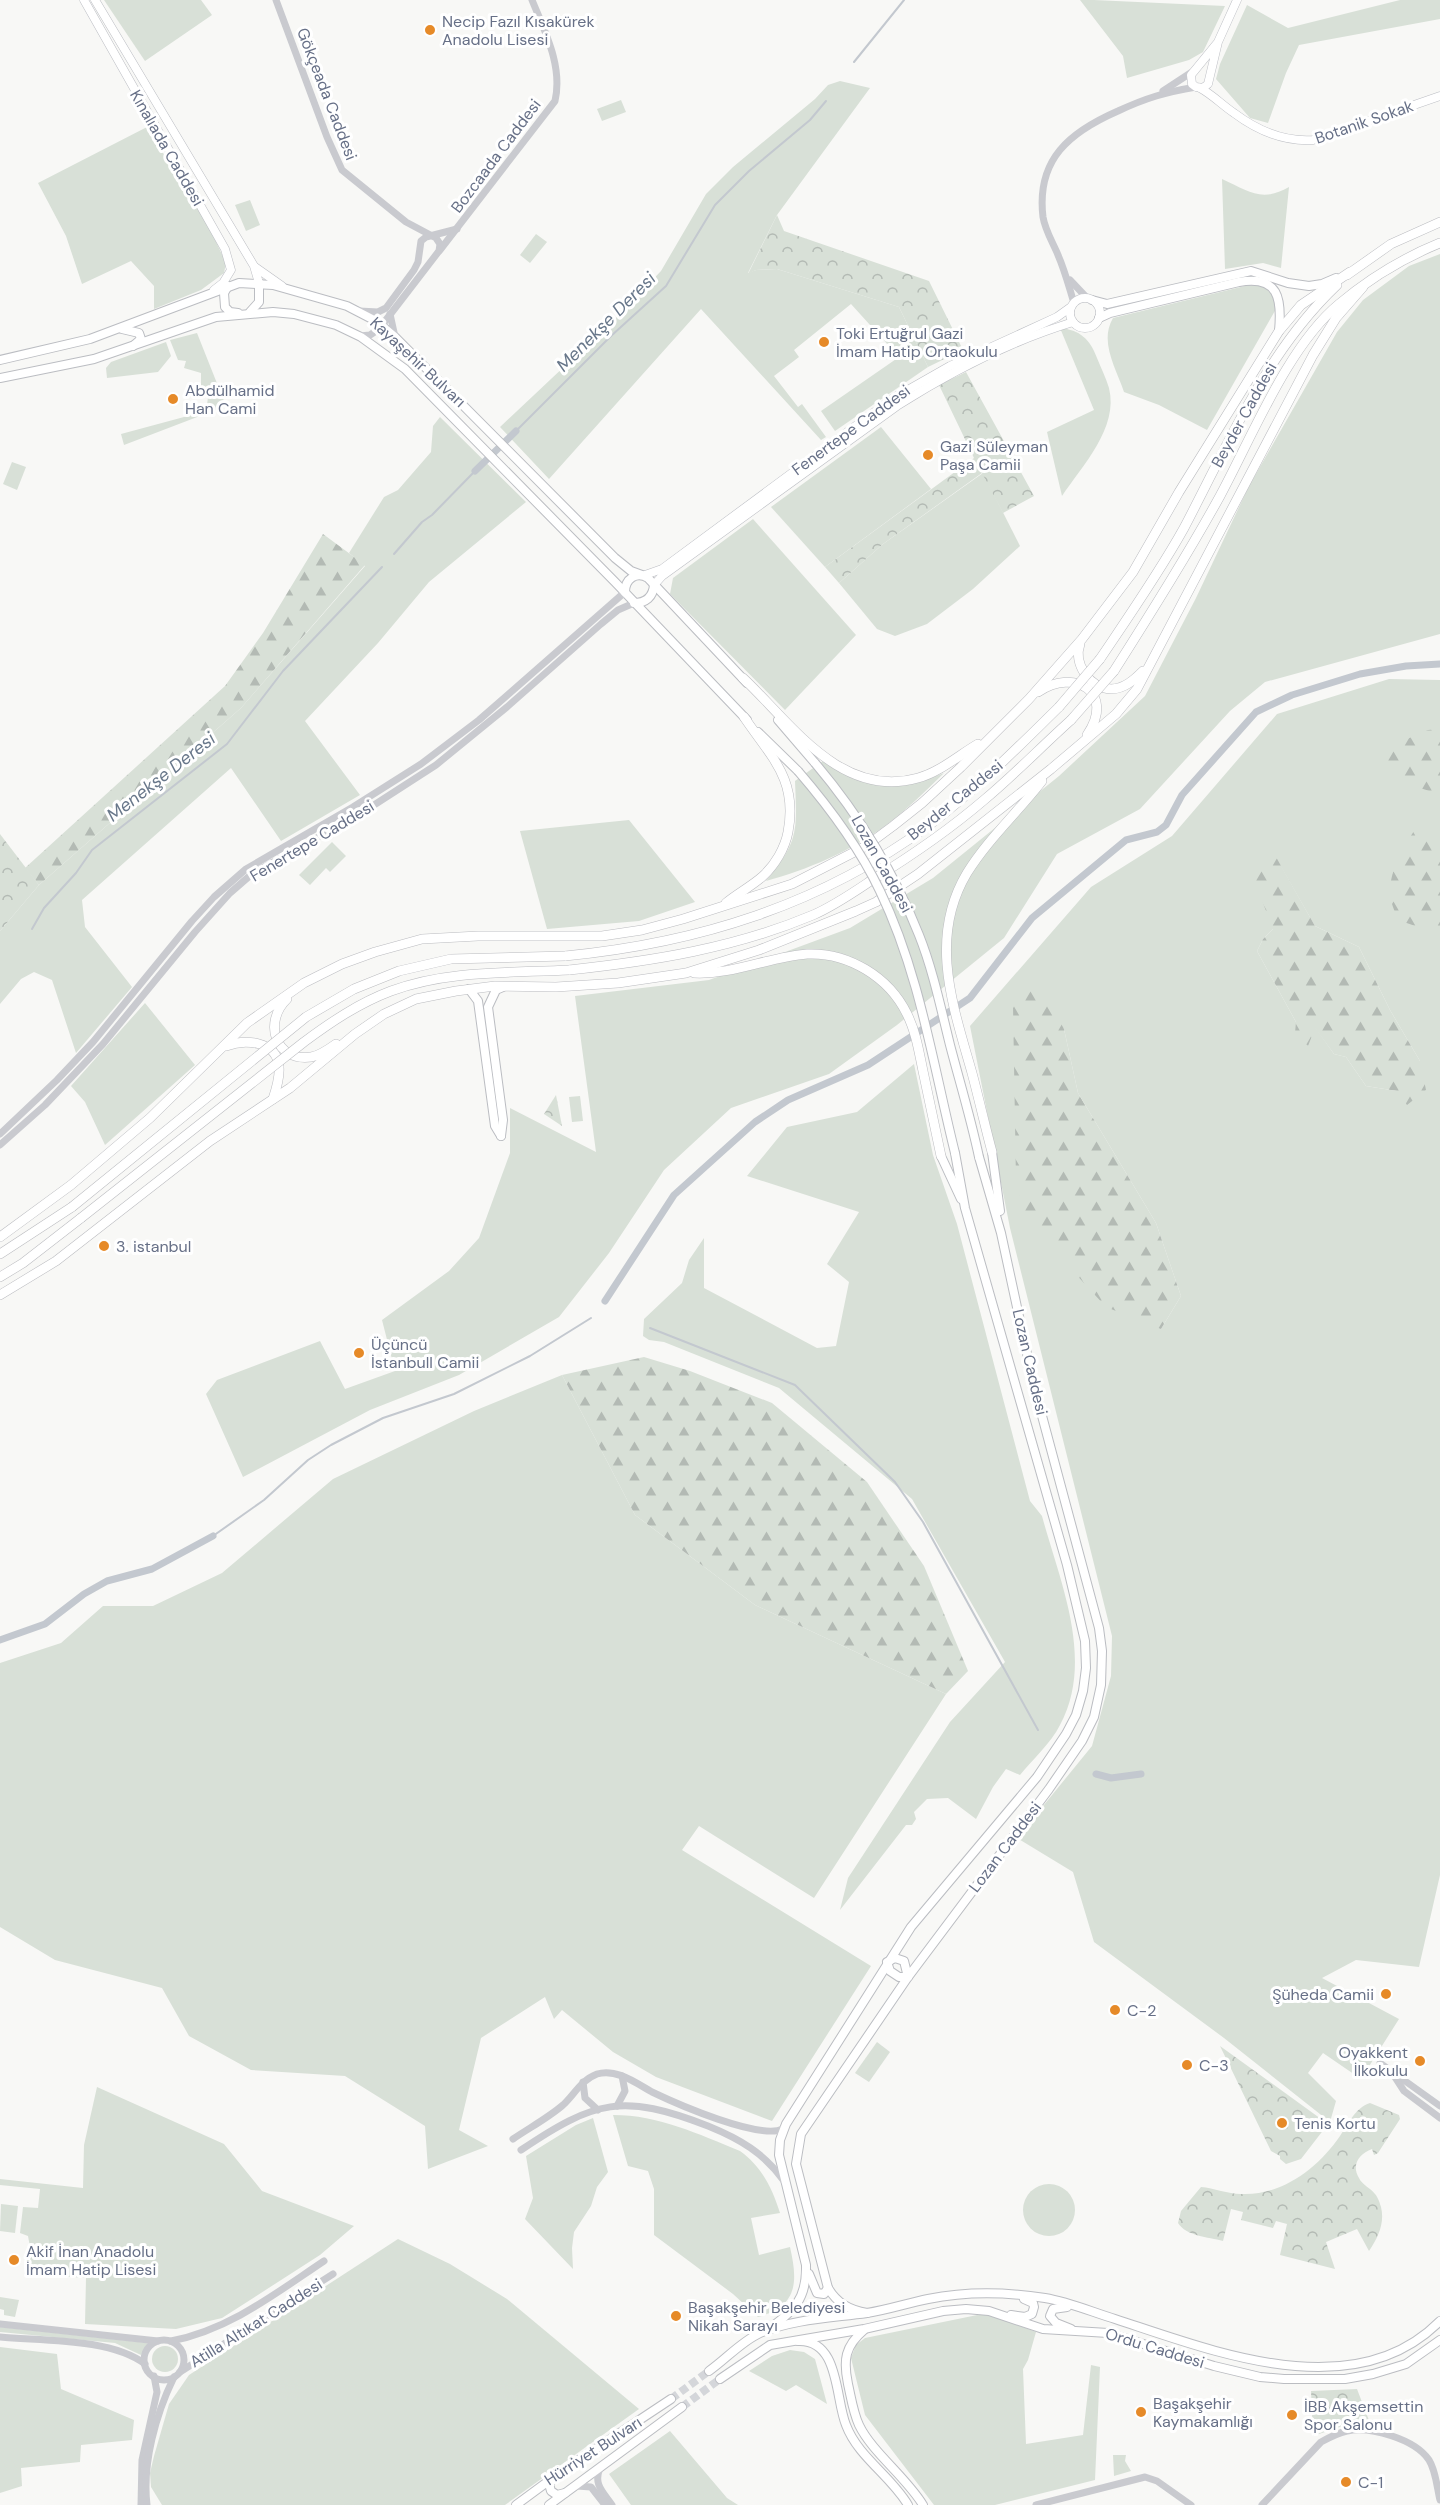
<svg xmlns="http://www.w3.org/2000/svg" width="1440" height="2505" viewBox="0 0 1440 2505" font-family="'DM Sans',sans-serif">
	<defs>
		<pattern id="forest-firs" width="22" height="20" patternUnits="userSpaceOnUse" patternTransform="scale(1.5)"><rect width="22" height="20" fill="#d8e0d7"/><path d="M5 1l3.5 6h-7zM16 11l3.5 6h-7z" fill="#b3bab4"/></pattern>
		<pattern id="park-crowns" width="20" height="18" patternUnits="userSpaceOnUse" patternTransform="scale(1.5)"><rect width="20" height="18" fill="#d8e0d7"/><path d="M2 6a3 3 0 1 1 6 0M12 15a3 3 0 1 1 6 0" fill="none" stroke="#b3bab4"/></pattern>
	</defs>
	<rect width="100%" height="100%" fill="#f8f8f6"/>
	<g fill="#d8e0d7" fill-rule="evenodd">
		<polygon points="104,0 201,0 212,15 145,61"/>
		<polygon points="1080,0 1094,0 1225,6 1203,52 1189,60 1127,78 1123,56"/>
		<polygon points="1400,0 1440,0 1440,19 1299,45 1286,73 1268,123 1250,118 1216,79 1220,64 1247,5 1288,28"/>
		<polygon points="840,81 870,88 777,215 748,273 756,270 777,269 899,307 928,367 835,431 821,411 899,357 851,304 794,350 799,357 774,376 798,407 802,404 826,437 821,440 701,309 549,479 500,427 620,314 661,271 706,194 733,167 815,99 828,85"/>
		<polygon points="621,100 626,112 602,121 597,109"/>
		<polygon points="147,127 210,229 226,263 224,273 201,290 154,309 154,286 131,261 82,284 66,236 38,183"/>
		<path d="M1222,179C1249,191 1261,203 1289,187L1281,268L1263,263L1225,269Z"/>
		<polygon points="250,200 260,225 246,231 235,205"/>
		<polygon points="536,234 547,242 530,263 520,255"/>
		<polygon points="1440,254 1440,634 1265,682 1230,711 1140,809 1057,854 1004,938 897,1025 829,1074 731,1108 664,1170 609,1253 559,1317 459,1375 370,1410 243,1477 206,1394 217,1380 320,1341 345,1389 395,1371 382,1320 449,1271 479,1238 510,1153 510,1108 596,1152 575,996 709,980 850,928 933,878 1059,776 1145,696 1196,598 1249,486 1337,332 1363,300 1409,266"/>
		<path d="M1249,285C1266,285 1275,292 1276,309L1207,430L1159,405L1124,392C1116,368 1099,342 1113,318Z"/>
		<path d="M1060,328C1080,330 1090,339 1097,358C1101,368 1106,378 1109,388C1119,428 1082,466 1062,496L1047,432L1094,410Z"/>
		<polygon points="197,333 226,406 124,445 121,434 184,417 207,405 209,389 201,387 201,373 184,368 186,361 178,360 170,340"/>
		<polygon points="166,342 171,356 158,372 107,378 106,368 111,362"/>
		<polygon points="440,417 526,502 429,582 378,643 305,721 360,795 281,841 231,768 82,900 85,927 132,987 76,1053 52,980 34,972 21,979 0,1004 0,931 39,885 241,708 365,566 349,553 384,497 398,490 431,452 433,426"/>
		<polygon points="881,427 931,489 825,567 771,507"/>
		<polygon points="12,462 26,467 17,490 3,484"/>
		<polygon points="983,473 1020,546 973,589 927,624 895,636 877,629 839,583 883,544"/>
		<polygon points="753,519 856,635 785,710 670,594 673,578"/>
		<path d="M1389,679L1440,680V1875L1419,1967L1356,1960L1322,1978L1399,2019L1361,2079L1323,2053L1308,2073L1336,2101L1330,2122L1224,2038L1094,1942L1073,1872L1017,1838L1092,1746L1111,1676L1112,1636L1010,1228L970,1026L1091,887L1172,836L1277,714ZM1276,858L1315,926L1359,947L1390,1010L1420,1061L1397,1091L1366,1086L1346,1057L1334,1054L1315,1027L1296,1022L1257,951L1263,939L1273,929ZM1030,990L1064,1029L1078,1093L1156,1223L1181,1296L1161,1329Z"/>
		<path d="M823,761C870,790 892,793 944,773C925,792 906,810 885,826C851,851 807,870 766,881C799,841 797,831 795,781Z"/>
		<polygon points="629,820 695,902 639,921 547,929 520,831"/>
		<polygon points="332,842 346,856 330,872 326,868 310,885 299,875"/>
		<polygon points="145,1003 195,1065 105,1145 85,1102 71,1086"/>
		<path d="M914,1064L933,1155L957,1224L1030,1501L1042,1516C1060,1582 1095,1660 1060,1725C1051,1743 1033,1759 1020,1775L1006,1769L993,1787L976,1819L948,1798L927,1799L914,1812L916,1819L912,1825H906L840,1910L848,1878L950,1722L1005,1662L912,1499L779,1388L664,1342L649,1340L643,1336L644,1319L682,1283L689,1260L704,1238V1288L817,1348L836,1346L849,1282L827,1264L859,1212L747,1176L787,1127L857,1112Z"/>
		<polygon points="580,1096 583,1121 572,1122 569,1097"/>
		<polygon points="562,1375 635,1515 755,1605 946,1694 814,1898 699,1826 682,1850 871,1966 772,2121 656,2077 613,2052 562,2010 554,2019 545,1997 481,2038 459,2130 488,2146 428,2169 425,2126 345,2076 251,2070 189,2036 162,1988 55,1960 0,1927 0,1663 61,1643 103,1606 153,1606 222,1573 333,1479 474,1411"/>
		<polygon points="877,2042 890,2052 869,2082 855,2073"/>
		<polygon points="97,2087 224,2144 262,2191 354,2226 320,2255 222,2318 176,2329 85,2324 86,2278 24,2274 30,2247 28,2236 20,2233 23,2207 38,2208 40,2189 0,2185 0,2179 83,2188 84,2145"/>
		<path d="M613,2115C659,2115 698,2134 740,2151C762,2167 772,2188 780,2213L751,2218L759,2255L790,2247C798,2282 798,2306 758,2317L733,2294L654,2235V2189L648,2171L628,2166Z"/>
		<polygon points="593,2118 608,2172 597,2187 591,2206 574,2232 572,2248 573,2269 525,2219 533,2198 526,2156 576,2125"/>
		<circle cx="1049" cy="2210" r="26"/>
		<polygon points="1,2204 18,2206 15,2233 0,2231"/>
		<polygon points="398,2239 450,2264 507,2299 639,2409 505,2505 162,2505 151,2487 150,2473 154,2456 169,2404 189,2375"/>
		<polygon points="0,2297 19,2300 15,2317 4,2315 4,2310 0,2309"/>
		<polygon points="987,2313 1036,2332 1028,2360 1023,2369 1026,2444 1083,2435 1091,2365 1100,2367 1095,2480 995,2505 934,2505 865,2415 851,2358 856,2345 865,2338"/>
		<polygon points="0,2327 148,2343 141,2355 115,2343 0,2332"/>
		<circle cx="165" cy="2359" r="13"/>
		<polygon points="0,2347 57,2354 61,2389 134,2420 132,2440 81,2445 80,2462 21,2468 22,2486 0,2493"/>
		<polygon points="790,2350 804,2352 815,2359 827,2404 796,2385 786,2391 749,2371 772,2356"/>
		<polygon points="670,2431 727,2498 738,2505 631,2505 609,2474"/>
		<polygon points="1113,2455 1126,2455 1125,2461 1131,2471 1114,2476"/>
	</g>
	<g fill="url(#forest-firs)">
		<polygon points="323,534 365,565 241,708 39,885 25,868 225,686 263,633"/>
		<path d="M1440,729V795C1421,787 1401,784 1383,773L1393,745L1428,730Z"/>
		<path d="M1414,831L1428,839L1440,837V927L1424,929L1398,920C1395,912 1390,901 1390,893C1390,870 1402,849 1414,831Z"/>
		<polygon points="1276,857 1315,926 1359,947 1390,1010 1420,1061 1426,1090 1407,1105 1397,1091 1366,1086 1346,1057 1334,1054 1315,1028 1308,1046 1295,1033 1296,1022 1257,951 1263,939 1273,929 1253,877 1258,868"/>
		<polygon points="1030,990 1044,993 1064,1029 1078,1093 1156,1223 1181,1296 1161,1329 1106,1307 1026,1220 1016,1181 1013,1005"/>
		<polygon points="644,1357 690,1371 772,1403 867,1482 924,1566 968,1671 946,1694 755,1605 635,1515 562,1375"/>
	</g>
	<g fill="url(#park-crowns)">
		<polygon points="777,215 784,231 929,281 963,350 928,367 899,307 777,269 756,270 748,274"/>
		<polygon points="966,372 1034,496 1003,513 982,473 883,544 839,583 825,567 974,458 939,385"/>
		<polygon points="0,834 39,885 0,931"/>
		<polygon points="556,1095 562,1126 544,1114"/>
		<polygon points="1220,2046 1328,2124 1301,2159 1286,2164 1280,2159 1280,2156 1271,2151"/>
		<path d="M1370,2103L1399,2115L1400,2119L1378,2153L1374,2155L1372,2149C1359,2154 1351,2165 1359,2178C1362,2185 1371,2188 1375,2194C1378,2197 1380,2204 1381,2207C1385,2223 1378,2238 1369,2251L1357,2229L1326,2242L1335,2269L1280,2255L1287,2224L1276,2221L1273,2228L1241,2220L1243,2212L1231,2209L1223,2241C1208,2237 1186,2236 1178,2223L1181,2211L1201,2187C1214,2188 1228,2194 1241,2194C1282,2196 1318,2168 1340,2136C1349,2123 1355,2108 1370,2103Z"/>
		<polygon points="1357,2389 1370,2423 1352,2423 1313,2436 1311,2391"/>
	</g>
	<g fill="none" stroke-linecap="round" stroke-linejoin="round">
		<g stroke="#c3c8cf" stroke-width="2">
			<polyline points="854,62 904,0"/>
			<polyline points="516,431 611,336 666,286 715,205 749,171 810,120 826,101"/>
			<polyline points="394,554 422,522 432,515 475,471"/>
			<polyline points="32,929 44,908 76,873 92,850 227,744 283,671 382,567"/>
			<polyline points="650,1328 795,1385 895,1482 923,1522 1038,1730"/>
			<polyline points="213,1536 264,1500 308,1460 331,1445 383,1418 454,1394 530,1356 591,1318"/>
		</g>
		<g stroke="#c3c8cf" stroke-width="7">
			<polyline points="475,471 516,431"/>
			<polyline points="605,1301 674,1195 755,1122 788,1100 868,1065 970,998 1032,918 1126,840 1157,832 1166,825 1182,795 1256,712 1292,695 1360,674 1406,666 1440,664"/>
			<polyline points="0,1640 45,1624 84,1594 107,1581 152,1569 213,1536"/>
			<polyline points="1096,1774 1111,1778 1141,1774"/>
		</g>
		<g stroke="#d4d6da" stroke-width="8" stroke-dasharray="8 4" stroke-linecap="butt">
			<polyline points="671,2399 709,2371"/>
			<polyline points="682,2407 720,2379"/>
		</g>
		<g stroke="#bbbdc3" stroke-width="9">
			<g id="secondary">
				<polyline points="84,0 225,249 231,270 223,283 214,290"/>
				<polyline points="95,0 254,266 259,283"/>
				<polyline points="1218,42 1191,75 1192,84 1196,87 1203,88 1208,84 1218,42 1237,0"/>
				<path d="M1200,88C1213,95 1222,105 1234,113C1258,131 1283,142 1313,140L1440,96"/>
				<polyline points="255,267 282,286"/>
				<circle cx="1085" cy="313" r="15"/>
				<polyline points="645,575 662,569 892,399 950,366 1057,317 1071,307"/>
				<path d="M654,585L662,576L897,406C952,371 1011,341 1073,322"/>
			</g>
		</g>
		<g stroke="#bbbdc2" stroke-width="10">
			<g id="primary">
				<polyline points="228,286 224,293 225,307 230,312 238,313"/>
				<polyline points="1092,300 1107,304 1251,271 1288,283 1309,286 1322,284 1336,278"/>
				<polyline points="250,312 259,302 259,283"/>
				<path d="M1099,318L1110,313L1239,282C1279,275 1282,299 1279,331"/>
				<polyline points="122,329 139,333 141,339 133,346"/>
				<polyline points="0,360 90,339 239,283 273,285 347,306 376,321 395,337 615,558 631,571 642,575"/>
				<polyline points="0,378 94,359 216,317 273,312 294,314 336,325 361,337 405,369 615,582 747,720"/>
				<path d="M625,592C625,579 636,571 648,578L747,683"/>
				<path d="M634,603C646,603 653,597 654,585"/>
				<polyline points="778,720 815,763"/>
				<polyline points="758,732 798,771"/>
				<polyline points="469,989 478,1001 495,1126 501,1136"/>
				<polyline points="501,1136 503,1120 488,1007 496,990 503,987"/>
				<polyline points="992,1152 1000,1211"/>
				<polyline points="941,1156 961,1199"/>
				<polygon points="895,1958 904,1961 908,1977 899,1977 890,1971 887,1962"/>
				<polyline points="809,2274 817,2293 824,2294 828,2288"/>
				<polyline points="1067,2307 1053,2309 1050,2316 1056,2323 1071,2329"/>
				<path d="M867,2313C849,2310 837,2303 828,2288L796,2164L801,2134L908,1977L1049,1789L1082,1741L1094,1717L1101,1685L1102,1651L1099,1628L1034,1386L1001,1233L979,1157"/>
				<polyline points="1011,2315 1025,2317 1032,2314 1034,2307 1033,2303 1024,2299"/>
				<path d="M864,2330C845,2346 843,2360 848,2384C851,2397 853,2412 859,2425C872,2452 906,2477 923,2505"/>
				<path d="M766,2331C793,2311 807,2301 806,2265L779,2155L780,2140L786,2124L911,1927L1037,1777L1066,1734L1076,1715L1083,1691L1086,1668L1085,1641L1067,1565L965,1208L955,1153"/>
				<path d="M798,2341C840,2339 835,2399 846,2425C858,2457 891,2476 908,2505"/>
				<path d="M709,2371C726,2359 742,2341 760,2333C794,2319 831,2318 867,2313C887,2310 908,2303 928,2299C967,2291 1007,2292 1045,2298C1069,2302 1092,2312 1115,2319C1213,2351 1354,2408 1440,2321"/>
				<polyline points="720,2379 770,2345 864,2329 943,2311 966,2309 989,2311 1043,2329 1108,2333 1214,2366 1260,2377 1284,2379 1345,2379 1373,2374 1406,2364 1440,2340"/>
				<polyline points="553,2479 549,2484 551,2491 557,2495 565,2493"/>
				<polyline points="516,2505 558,2474 671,2399"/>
				<polyline points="549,2505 682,2407"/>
			</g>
		</g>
		<g stroke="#bbbcc0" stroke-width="10">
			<g id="trunk">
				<polyline points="1347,275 1391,244 1440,222"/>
				<path d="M1080,644C1073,663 1089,688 1111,689C1124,689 1134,680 1143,671"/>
				<path d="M1100,659C1129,616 1159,573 1184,528C1229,443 1266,352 1337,285"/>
				<path d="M1114,671C1151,613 1187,556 1220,496C1252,437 1288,346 1339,304C1370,278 1403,258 1440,243"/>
				<path d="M743,678C791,723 841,800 918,778C940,772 959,755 978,744"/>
				<path d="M1038,692C1075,667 1116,693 1087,735"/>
				<path d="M726,903C738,893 752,886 763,876C775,865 785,848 788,832C798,779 771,757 744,717"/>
				<path d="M565,956C698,943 820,905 928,826C976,790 1017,748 1059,707"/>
				<path d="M569,970C653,961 735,948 813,915C834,906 854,892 872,880C911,856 949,830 984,800C1014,775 1042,746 1071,720"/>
				<path d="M694,973C732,975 769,957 807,954C848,952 889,977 907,1014C916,1032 919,1052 923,1071C929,1100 935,1128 941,1156"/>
				<path d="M287,999C263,1022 275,1062 311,1057C319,1056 329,1049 336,1044"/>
				<path d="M226,1046C244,1039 277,1040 279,1067C280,1077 276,1090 273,1099"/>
				<path d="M992,1152C985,1126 979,1099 972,1073C953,1006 928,938 967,873C988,839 1018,812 1042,781"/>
				<polyline points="0,1237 71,1185 150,1118 247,1023 304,983 342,964 375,952 422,939 478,936 602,936 642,930 683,919 792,884 866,846 893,826 922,803 961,767 1029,699 1082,639 1133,572 1179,492 1279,331 1301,305 1350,272"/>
				<polyline points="0,1254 72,1207"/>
				<polyline points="0,1277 23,1263 81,1218"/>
				<polyline points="0,1295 56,1261 210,1141 290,1088 355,1034 384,1014 416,999 456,991 495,986 556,987 618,983 686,973 759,950 856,911 876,902 918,874 1051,769 1116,714 1137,689 1313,355 1336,318 1363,287"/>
			</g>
		</g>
		<g stroke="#c9cacf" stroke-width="7">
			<polyline points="276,0 327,137 342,170 406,222 436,238 440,244 439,251 379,329 370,335 360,336"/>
			<polyline points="1163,91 1192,72"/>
			<path d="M440,250L555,101C563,66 545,32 532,0"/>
			<polyline points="1070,280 1087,298"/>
			<path d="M1074,303C1069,287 1065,271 1058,255C1053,243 1045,230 1043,217C1036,159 1070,132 1118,111C1146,98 1166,92 1196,87"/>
			<polyline points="359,311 378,312 386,308 414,270 418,262 421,241 426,237 457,229"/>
			<polyline points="390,314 395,337"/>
			<polyline points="0,1134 57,1080 93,1042 192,921 214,897 246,869 353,807 421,764 479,720 625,592"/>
			<polyline points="0,1145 45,1105 103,1044 195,932 230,893 253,873 357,816 436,765 507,707 601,624 618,610 634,603"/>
			<polyline points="1380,2063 1440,2106"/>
			<polyline points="1393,2074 1404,2091 1440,2118"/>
			<polyline points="583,2082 585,2098 598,2110"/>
			<polyline points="617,2106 625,2091 622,2076"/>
			<path d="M513,2139C529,2128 548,2118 563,2105C574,2095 581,2080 597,2074C616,2068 636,2083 652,2092C677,2104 759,2140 783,2129"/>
			<path d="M521,2150C595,2100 623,2093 708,2126C740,2139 764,2153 784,2181"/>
			<polyline points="0,2324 158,2341"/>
			<path d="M0,2337C43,2341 110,2338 145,2364"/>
			<circle cx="164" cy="2360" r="20"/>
			<path d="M171,2341C229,2330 276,2293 324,2261"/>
			<polyline points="180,2372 333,2274"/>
			<path d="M600,2468C593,2484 603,2492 612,2505"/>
			<polyline points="577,2486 591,2487 605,2505"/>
			<polyline points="141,2505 142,2460 157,2392 154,2376"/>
			<path d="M147,2505C142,2463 156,2414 174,2377"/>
			<polyline points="1036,2505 1145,2477 1157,2481 1191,2505"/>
			<path d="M1262,2505L1321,2442C1330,2437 1338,2433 1347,2431C1370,2426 1415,2439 1429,2460C1436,2471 1437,2488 1440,2500"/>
		</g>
		<use href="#secondary" stroke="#fff" stroke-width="8"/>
		<use href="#primary" stroke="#fff" stroke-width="8"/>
		<use href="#trunk" stroke="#fff" stroke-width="9"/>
		<g stroke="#bbbdc2" stroke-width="10" stroke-linecap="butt">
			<g id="primary-bridge">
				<path d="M815,763C859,815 894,872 919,935C933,970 941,1009 950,1045C960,1083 971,1119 979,1157"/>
				<path d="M798,771C830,808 859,847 880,891C920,974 933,1065 955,1153"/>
			</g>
		</g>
		<g stroke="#bbbcc0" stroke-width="10" stroke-linecap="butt">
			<g id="trunk-bridge">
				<polyline points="1059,707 1100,659"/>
				<polyline points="1071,720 1114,671"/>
				<polyline points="72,1207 306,1017 354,989 399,971 451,959 565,956"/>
				<path d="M81,1218L304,1042C331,1022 359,1003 391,991C447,970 510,973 569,970"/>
			</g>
		</g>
		<use href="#primary-bridge" stroke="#fff" stroke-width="8"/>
		<use href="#trunk-bridge" stroke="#fff" stroke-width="9"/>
	</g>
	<g fill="#e68a28" stroke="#fff" stroke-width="2">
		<circle cx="430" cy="30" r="6"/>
		<circle cx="824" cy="342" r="6"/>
		<circle cx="173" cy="399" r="6"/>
		<circle cx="928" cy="455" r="6"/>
		<circle cx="104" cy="1246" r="6"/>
		<circle cx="359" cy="1353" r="6"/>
		<circle cx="1386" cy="1994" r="6"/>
		<circle cx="1115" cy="2010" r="6"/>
		<circle cx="1420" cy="2061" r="6"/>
		<circle cx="1187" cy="2065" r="6"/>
		<circle cx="1282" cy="2123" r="6"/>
		<circle cx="14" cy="2260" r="6"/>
		<circle cx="676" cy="2316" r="6"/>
		<circle cx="1141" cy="2412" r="6"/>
		<circle cx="1292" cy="2415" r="6"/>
		<circle cx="1346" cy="2482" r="6"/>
	</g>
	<g text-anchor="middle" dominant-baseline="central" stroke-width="6" stroke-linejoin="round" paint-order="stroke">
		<g font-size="16" fill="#677087" stroke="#fff" text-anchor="start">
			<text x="442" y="21">Necip Fazıl Kısakürek<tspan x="442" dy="18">Anadolu Lisesi</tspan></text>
			<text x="836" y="333">Toki Ertuğrul Gazi<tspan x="836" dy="18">İmam Hatip Ortaokulu</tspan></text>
			<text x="185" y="390">Abdülhamid<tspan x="185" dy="18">Han Cami</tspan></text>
			<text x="940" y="446">Gazi Süleyman<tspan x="940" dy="18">Paşa Camii</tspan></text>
			<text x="116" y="1246">3. istanbul</text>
			<text x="371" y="1344">Üçüncü<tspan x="371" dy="18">İstanbull Camii</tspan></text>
			<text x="1374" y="1994" text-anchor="end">Şüheda Camii</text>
			<text x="1127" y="2010">C-2</text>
			<text x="1408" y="2052" text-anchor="end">Oyakkent<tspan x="1408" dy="18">İlkokulu</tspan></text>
			<text x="1199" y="2065">C-3</text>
			<text x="1294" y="2123">Tenis Kortu</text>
			<text x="26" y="2251">Akif İnan Anadolu<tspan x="26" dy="18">İmam Hatip Lisesi</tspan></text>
			<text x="688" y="2307">Başakşehir Belediyesi<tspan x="688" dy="18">Nikah Sarayı</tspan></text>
			<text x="1153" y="2403">Başakşehir<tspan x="1153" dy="18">Kaymakamlığı</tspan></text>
			<text x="1304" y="2406">İBB Akşemsettin<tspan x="1304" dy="18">Spor Salonu</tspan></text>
			<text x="1358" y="2482">C-1</text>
		</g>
		<g font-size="16" fill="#677087" stroke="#fff">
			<text transform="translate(327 94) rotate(69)">Gökçeada Caddesi</text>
			<text transform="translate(1364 122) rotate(-19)">Botanik Sokak</text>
			<text transform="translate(167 148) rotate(60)">Kınalıada Caddesi</text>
			<text transform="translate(496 156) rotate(-53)">Bozcaada Caddesi</text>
			<text transform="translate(418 362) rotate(43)">Kayaşehir Bulvarı</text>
			<text transform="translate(1244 415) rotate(-61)">Beyder Caddesi</text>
			<text transform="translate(851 430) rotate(-36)">Fenertepe Caddesi</text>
			<text transform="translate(955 800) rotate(-39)">Beyder Caddesi</text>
			<text transform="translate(312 841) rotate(-31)">Fenertepe Caddesi</text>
			<text transform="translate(882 864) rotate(61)">Lozan Caddesi</text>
			<text transform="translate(1030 1362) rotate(77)">Lozan Caddesi</text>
			<text transform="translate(1005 1847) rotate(-53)">Lozan Caddesi</text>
			<text transform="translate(256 2323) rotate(-32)">Atilla Altıkat Caddesi</text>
			<text transform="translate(1155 2348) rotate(17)">Ordu Caddesi</text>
			<text transform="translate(593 2451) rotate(-33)">Hürriyet Bulvarı</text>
		</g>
		<g font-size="18" font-style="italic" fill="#68778a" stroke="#fff">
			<text transform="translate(606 322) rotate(-45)">Menekşe Deresi</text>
			<text transform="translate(161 777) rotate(-38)">Menekşe Deresi</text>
		</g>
	</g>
</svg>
